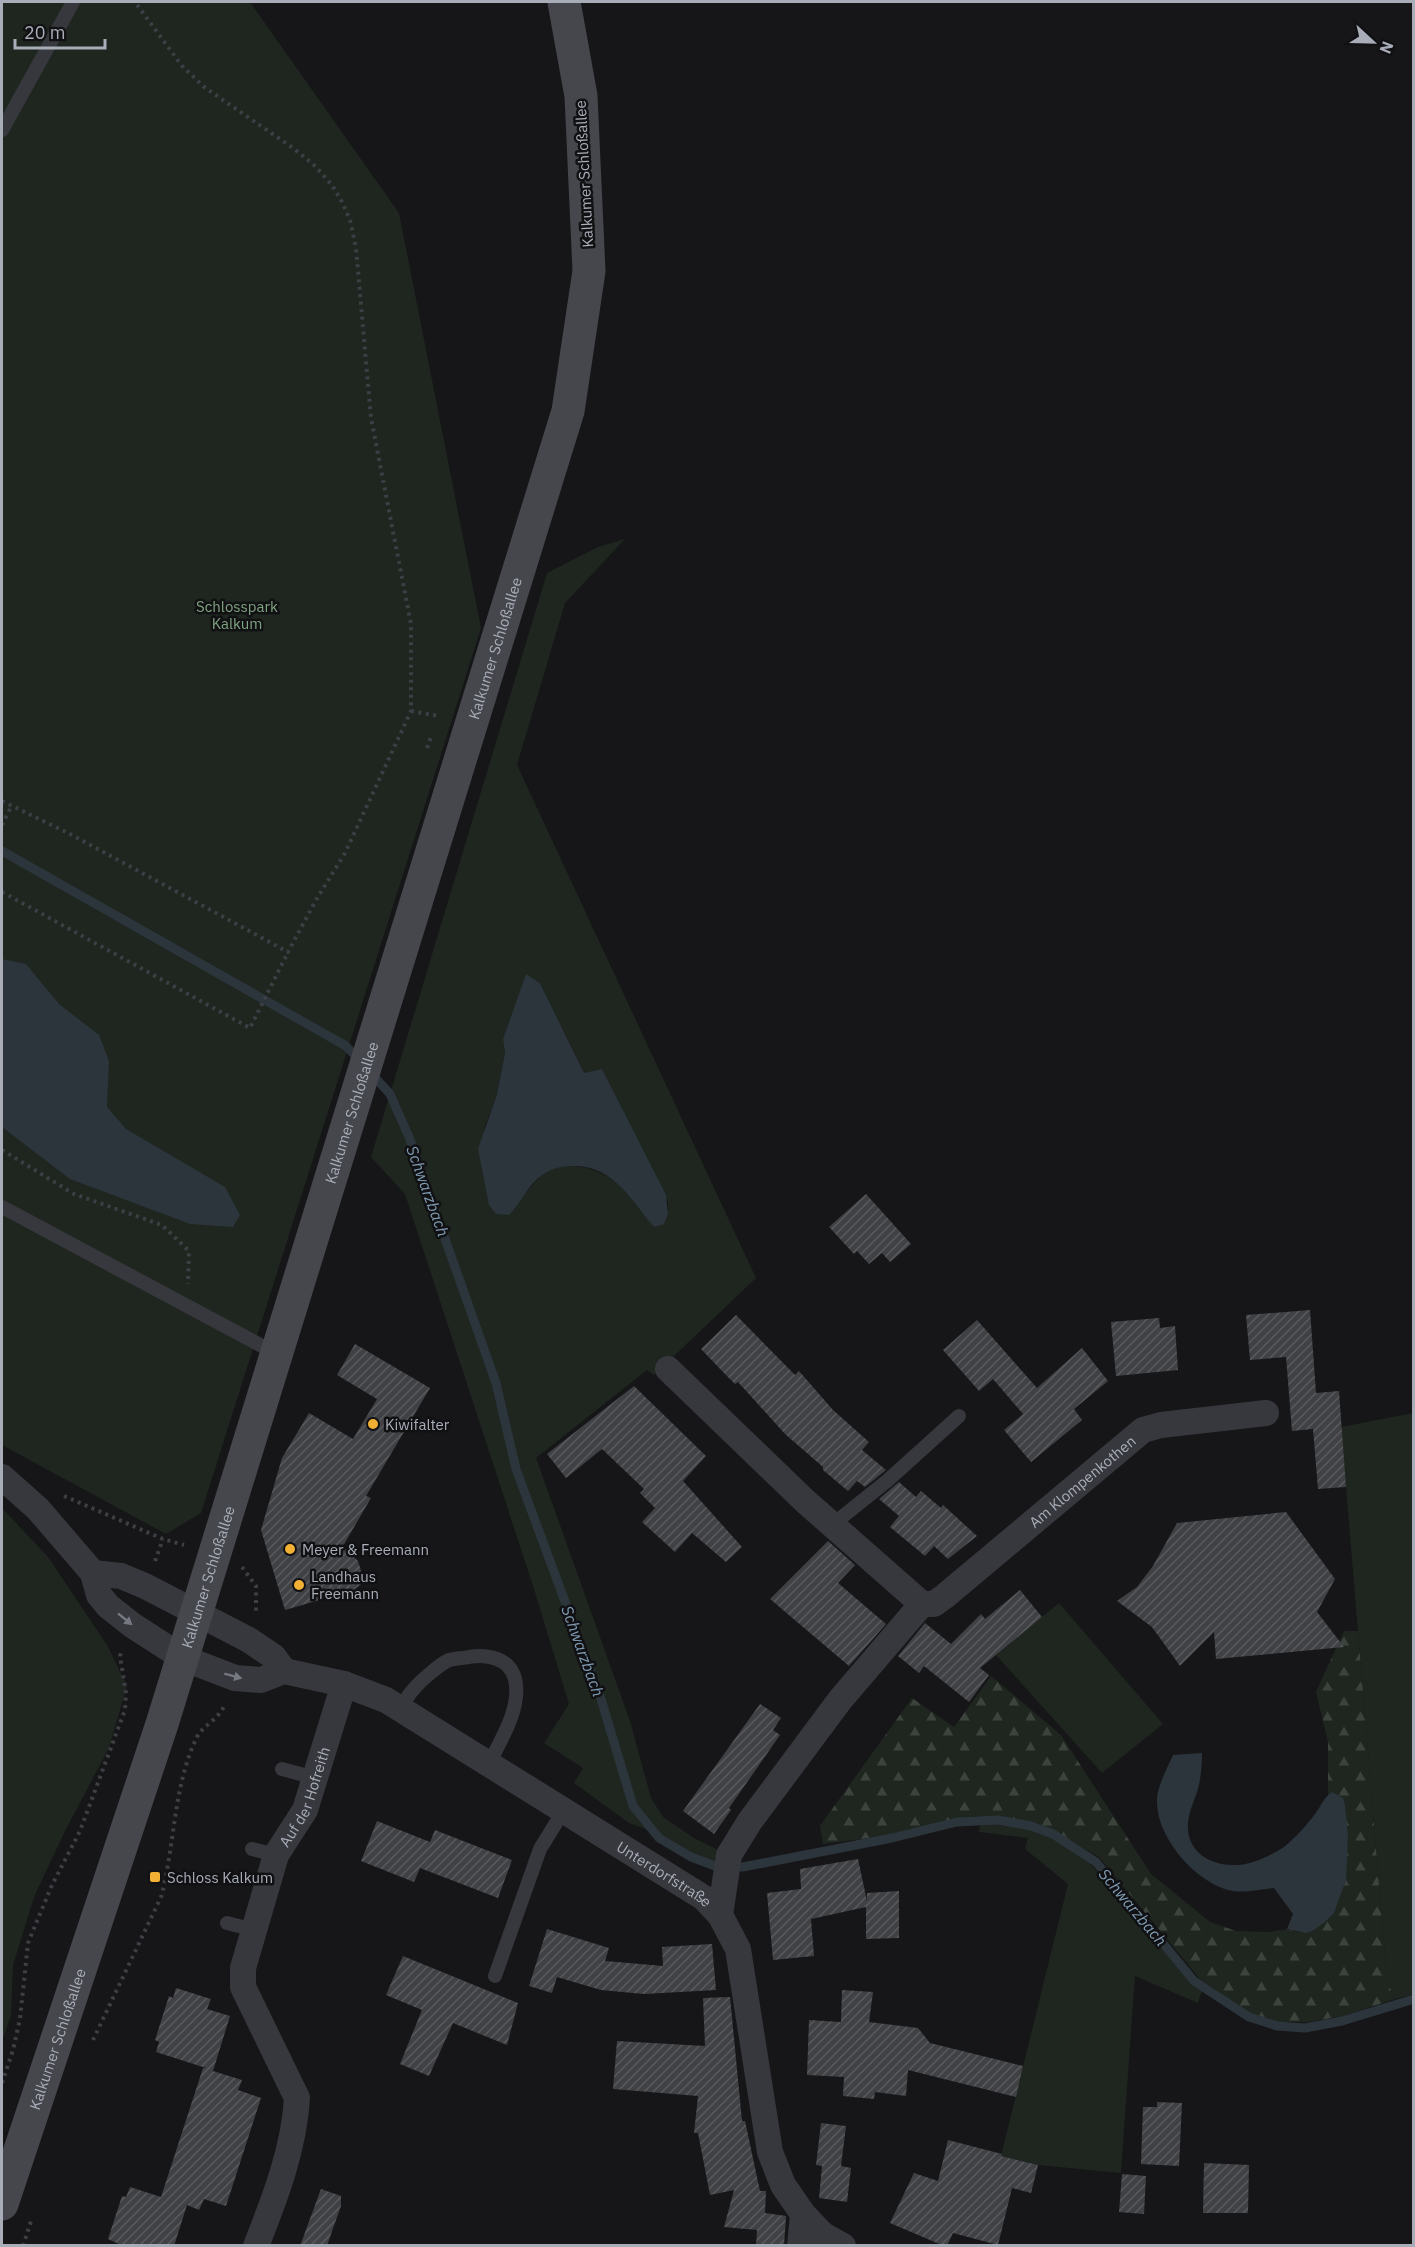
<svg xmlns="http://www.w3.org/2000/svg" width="1415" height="2247" viewBox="0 0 1415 2247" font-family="'IBM Plex Sans',sans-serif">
	<defs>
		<pattern id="forest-firs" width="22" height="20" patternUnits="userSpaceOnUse" patternTransform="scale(1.5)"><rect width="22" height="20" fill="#1e261f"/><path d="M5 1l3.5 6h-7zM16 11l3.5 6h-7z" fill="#3c433d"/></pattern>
		<pattern id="building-hatch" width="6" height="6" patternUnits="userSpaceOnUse" patternTransform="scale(1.5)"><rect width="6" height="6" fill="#404145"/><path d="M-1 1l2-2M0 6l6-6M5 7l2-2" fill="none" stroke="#595a5e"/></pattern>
	</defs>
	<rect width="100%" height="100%" fill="#161618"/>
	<g fill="#1e261f" fill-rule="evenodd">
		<polygon points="2,2 250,2 399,213 481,628 201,1513 166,1534 2,1445"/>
		<path d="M625,539L565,603L517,765L756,1278L654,1375L647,1370L536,1458L630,1721L651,1798L663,1817L694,1838L722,1852L718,1863L693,1855L662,1835L629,1823L574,1783L583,1768L544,1743L569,1704L534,1589L405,1194L371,1157L547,573L598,547ZM526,975L540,983L584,1073L602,1070L668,1203V1214L664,1224C636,1199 611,1168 573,1166C561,1165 547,1169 539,1178C534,1182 531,1187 527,1192L484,1129L497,1094L505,1053L503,1039Z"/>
		<polygon points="1413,1413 1414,1994 1395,1999 1387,1981 1341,1427"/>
		<polygon points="2,1508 48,1557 107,1645 127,1686 109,1748 65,1831 34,1897 13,1965 11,2016 2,2041"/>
		<polygon points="1059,1603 1163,1724 1102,1773 996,1655"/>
		<polygon points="980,1824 1031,1827 1055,1839 1087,1860 1142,1921 1180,1971 1202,1990 1198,2003 1135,1976 1121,2173 1038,2165 1001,2156 1068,1884 1025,1849 1028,1838 979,1832"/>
	</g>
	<polygon fill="url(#forest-firs)" points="1344,1631 1358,1631 1387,1981 1395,1999 1343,2016 1308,2022 1278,2022 1250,2013 1200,1979 1099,1857 1055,1832 1034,1824 1002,1816 964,1817 892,1835 823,1844 820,1826 912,1698 954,1727 991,1676 1061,1735 1151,1874 1210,1922 1236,1931 1268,1932 1287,1929 1298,1932 1325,1922 1334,1913 1346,1879 1332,1792 1328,1795 1328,1742 1316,1692"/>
	<g fill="#2c353c">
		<polygon points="2,959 26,964 59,1004 99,1035 109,1061 107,1107 126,1129 225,1187 240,1215 233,1227 190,1224 70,1179 2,1127"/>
		<path d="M526,974L540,983L584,1073L602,1069L666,1195L668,1214L664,1224L655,1227L652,1225C631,1199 614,1168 577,1166C564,1166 553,1167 542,1175C528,1185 521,1203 509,1215L496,1214L489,1205L478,1149L497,1094L505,1053L503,1039Z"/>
		<path d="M1202,1753C1202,1765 1201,1777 1198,1789C1194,1802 1187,1815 1188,1829C1189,1852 1210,1865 1233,1865C1249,1866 1270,1856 1284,1847C1295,1838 1307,1825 1315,1814C1321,1806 1324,1797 1332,1792L1343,1798L1345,1805L1348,1836L1346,1880L1334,1913L1325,1922L1312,1931L1306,1933L1287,1929L1293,1914L1274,1888C1261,1889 1246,1893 1233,1891C1198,1885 1157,1839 1157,1802C1156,1788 1167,1769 1173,1755Z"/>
	</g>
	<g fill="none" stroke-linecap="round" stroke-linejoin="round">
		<g stroke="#2c353c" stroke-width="9">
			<polyline points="2,851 346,1046 361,1062"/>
			<polyline points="370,1072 390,1094 409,1137 496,1383 516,1469 601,1699 633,1806 659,1838 691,1857 715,1866 743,1867 892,1838 957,1822 998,1820 1031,1826 1053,1834 1096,1862 1194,1981 1249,2017 1277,2026 1305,2028 1342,2021 1414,1999"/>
		</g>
	</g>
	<g fill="url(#building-hatch)">
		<polygon points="866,1194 911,1244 890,1262 882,1253 869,1264 857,1251 854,1254 829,1227"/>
		<polygon points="1310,1310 1316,1393 1339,1391 1346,1487 1318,1489 1313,1429 1292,1431 1286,1357 1250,1360 1246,1315"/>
		<polygon points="736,1315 795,1375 799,1371 833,1410 869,1442 862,1450 886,1470 865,1487 857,1481 848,1491 823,1470 823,1467 785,1434 738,1382 735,1384 723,1372 701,1349"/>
		<polygon points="1159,1318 1160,1328 1175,1326 1178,1370 1116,1376 1111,1322"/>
		<polygon points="977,1320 1037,1388 1082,1348 1108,1381 1074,1409 1082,1420 1031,1462 1004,1430 1023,1414 993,1379 979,1391 943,1350"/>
		<polygon points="355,1344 430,1388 366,1496 371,1498 343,1546 358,1561 362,1574 361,1584 354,1590 285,1610 261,1530 282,1458 309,1413 353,1439 377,1399 337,1375"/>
		<polygon points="634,1386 706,1456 683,1481 742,1547 726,1562 692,1533 675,1552 642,1522 655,1508 640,1493 644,1489 602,1449 566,1478 547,1454"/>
		<polygon points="899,1482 916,1497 921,1491 941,1508 943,1505 977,1536 948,1559 934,1546 925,1556 890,1527 899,1516 879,1499"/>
		<polygon points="1286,1512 1335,1579 1317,1612 1344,1647 1216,1659 1214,1632 1180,1666 1152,1627 1117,1601 1137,1587 1153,1566 1177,1523"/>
		<polygon points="828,1541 855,1565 838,1583 886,1624 849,1666 770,1599"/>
		<polygon points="1020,1590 1042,1617 980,1668 989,1675 969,1702 924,1666 919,1673 898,1656 925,1623 951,1644 981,1614 985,1619"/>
		<polygon points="760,1704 781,1718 773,1730 780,1735 729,1808 731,1810 714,1834 683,1811"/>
		<polygon points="377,1821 430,1842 435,1830 512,1860 498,1898 420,1868 414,1882 361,1861"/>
		<polygon points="858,1859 867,1901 867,1893 899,1891 899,1938 866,1939 866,1907 811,1919 814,1956 773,1960 767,1893 801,1889 800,1869"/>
		<polygon points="547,1929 609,1948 605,1961 663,1966 662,1947 712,1944 716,1990 644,1994 601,1990 557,1977 552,1993 529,1986"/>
		<polygon points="403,1956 518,2003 507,2045 453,2023 429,2076 400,2064 422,2010 386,1995"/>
		<polygon points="176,1988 211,1999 207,2009 230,2016 213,2071 242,2080 238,2090 261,2098 226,2206 204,2199 199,2210 187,2205 174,2246 123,2246 108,2239 122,2196 126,2197 130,2187 161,2197 203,2068 206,2068 156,2052 159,2042 155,2040 169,1996 173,1998"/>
		<polygon points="842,1990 873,1992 869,2022 918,2028 930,2043 1023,2066 1016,2097 908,2070 906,2096 875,2092 874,2099 843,2096 844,2077 807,2075 809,2020 841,2022"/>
		<polygon points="730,1997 742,2121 745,2121 760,2191 766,2191 765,2213 786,2216 784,2246 756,2246 757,2230 724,2227 734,2190 710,2195 698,2133 694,2133 698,2096 613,2089 617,2041 705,2046 703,1998"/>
		<polygon points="1157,2102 1182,2103 1179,2166 1141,2164 1143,2107 1157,2107"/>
		<polygon points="821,2123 846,2126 841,2166 851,2168 847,2202 819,2198 822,2166 816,2165"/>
		<polygon points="948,2140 1002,2154 1001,2156 1038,2165 1031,2193 1012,2188 998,2245 953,2233 947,2246 944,2246 890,2223 914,2173 938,2181"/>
		<polygon points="1204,2163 1249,2165 1248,2213 1203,2213"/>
		<polygon points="1122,2174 1146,2176 1144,2214 1119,2212"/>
		<polygon points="321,2189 341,2196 341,2206 331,2234 327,2246 300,2246"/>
	</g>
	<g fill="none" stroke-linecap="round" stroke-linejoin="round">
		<g stroke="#3d3f44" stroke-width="4" stroke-dasharray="3 4.5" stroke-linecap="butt">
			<polyline points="411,711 439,716"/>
			<polyline points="427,748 431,737"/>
			<polyline points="2,801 72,835 288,952 316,900 345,853 411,711 411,624 371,418 356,248 350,220 342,202 332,185 314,165 293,148 204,87 182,66 135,2"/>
			<polyline points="2,825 11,807"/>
			<polyline points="2,892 250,1028 288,952"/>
			<polyline points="2,1150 74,1194 162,1225 189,1251 188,1284"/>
			<polyline points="64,1496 163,1539 184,1545"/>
			<polyline points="155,1561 163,1539"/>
			<polyline points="242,1567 256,1586 256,1612"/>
			<path d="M93,2040L161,1897C175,1846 173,1788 196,1739C201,1726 219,1720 225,1704"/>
			<polyline points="2,2083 13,2050 20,2019 28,1943 52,1885 80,1831 125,1710 126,1693 120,1656 122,1650"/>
			<polyline points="23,2246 32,2218"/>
		</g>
		<g stroke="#37383d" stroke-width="14">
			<polyline points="2,130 73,2"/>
			<polyline points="2,1207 277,1354"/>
			<polyline points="832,1525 887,1481 959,1416"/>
			<path d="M400,1709C404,1703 408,1695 413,1690C419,1682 440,1664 449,1660C453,1659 459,1658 463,1658C487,1653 513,1657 516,1685C519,1712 500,1741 489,1764"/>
			<polyline points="282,1769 315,1778"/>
			<polyline points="252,1849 276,1855"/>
			<polyline points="227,1923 254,1930"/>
			<polyline points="495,1976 540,1849 564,1810"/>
		</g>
		<g stroke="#37383d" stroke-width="26">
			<polyline points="668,1369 805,1501 922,1604"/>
			<path id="s1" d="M2,1477L38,1509L93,1573L99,1595L108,1606L132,1625L183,1658L235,1678L261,1680L284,1671L344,1684L386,1700L704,1898L720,1915L738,1949L770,2152L783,2185L803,2214L823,2235L843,2246"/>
			<polyline points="93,1573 121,1576 145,1586 249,1640 274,1657 284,1671"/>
			<path id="s2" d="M720,1915L729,1855L750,1821L840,1700L922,1604H934L945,1596L1143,1430L1161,1425L1266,1413"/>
			<path id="s3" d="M256,2246C275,2198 294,2149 297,2098L243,1987V1968L276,1855L305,1810L344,1684"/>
			<polyline points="800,2246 803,2214"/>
		</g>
		<path stroke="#45474d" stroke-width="33" id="s4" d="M2,2204L162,1724L568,411L589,271L581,96L564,2"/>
	</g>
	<defs><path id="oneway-solid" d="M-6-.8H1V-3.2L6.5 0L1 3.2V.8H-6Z" transform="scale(1.5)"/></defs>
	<g fill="#757881">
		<use href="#oneway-solid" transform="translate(125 1619) rotate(39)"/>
		<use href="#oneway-solid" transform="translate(233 1676) rotate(15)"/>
	</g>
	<g fill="#f2b134" stroke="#111113" stroke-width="2">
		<circle cx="373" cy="1424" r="6"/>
		<circle cx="290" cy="1549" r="6"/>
		<circle cx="299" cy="1585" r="6"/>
		<rect x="149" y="1871" width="12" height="12" rx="3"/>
	</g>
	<g text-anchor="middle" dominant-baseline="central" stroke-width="5" stroke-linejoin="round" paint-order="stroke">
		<g font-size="15" fill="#a8adb8" stroke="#111113">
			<text transform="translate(584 174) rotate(-93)">Kalkumer Schloßallee</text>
			<text stroke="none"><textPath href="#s4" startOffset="1632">Kalkumer Schloßallee</textPath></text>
			<text stroke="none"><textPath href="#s4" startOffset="1146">Kalkumer Schloßallee</textPath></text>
			<text stroke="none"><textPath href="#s2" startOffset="582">Am Klompenkothen</textPath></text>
			<text stroke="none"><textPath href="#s4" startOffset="660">Kalkumer Schloßallee</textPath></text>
			<text stroke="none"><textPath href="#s3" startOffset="480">Auf der Hofreith</textPath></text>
			<text stroke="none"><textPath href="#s1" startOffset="802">Unterdorfstraße</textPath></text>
			<text stroke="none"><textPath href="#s4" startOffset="174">Kalkumer Schloßallee</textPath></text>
		</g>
		<g font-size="15" fill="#7fa381" stroke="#111113">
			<text x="237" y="606">Schlosspark<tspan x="237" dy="17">Kalkum</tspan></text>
		</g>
		<g font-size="15" fill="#a8adb8" stroke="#111113" text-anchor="start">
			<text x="385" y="1424">Kiwifalter</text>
			<text x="302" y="1549">Meyer &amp; Freemann</text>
			<text x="311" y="1576">Landhaus<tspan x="311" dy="17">Freemann</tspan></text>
			<text x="167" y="1877">Schloss Kalkum</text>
		</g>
		<g font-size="16" font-style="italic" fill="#7f9bb3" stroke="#111113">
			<text transform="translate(428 1191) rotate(70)">Schwarzbach</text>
			<text transform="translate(583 1651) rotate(70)">Schwarzbach</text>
			<text transform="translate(1133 1907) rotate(50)">Schwarzbach</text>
		</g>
	</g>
	<rect width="1415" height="2247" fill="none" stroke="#a8adb8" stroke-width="6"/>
	<g transform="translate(1373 42) rotate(112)" stroke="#111113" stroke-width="4.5" paint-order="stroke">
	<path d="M0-4.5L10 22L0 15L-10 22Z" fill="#a8adb8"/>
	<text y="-9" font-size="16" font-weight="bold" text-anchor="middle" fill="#a8adb8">N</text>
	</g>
	<path d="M15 39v9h90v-9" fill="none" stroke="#a8adb8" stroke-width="3"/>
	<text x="24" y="39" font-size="18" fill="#a8adb8" stroke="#111113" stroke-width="4.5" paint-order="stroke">20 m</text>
</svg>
